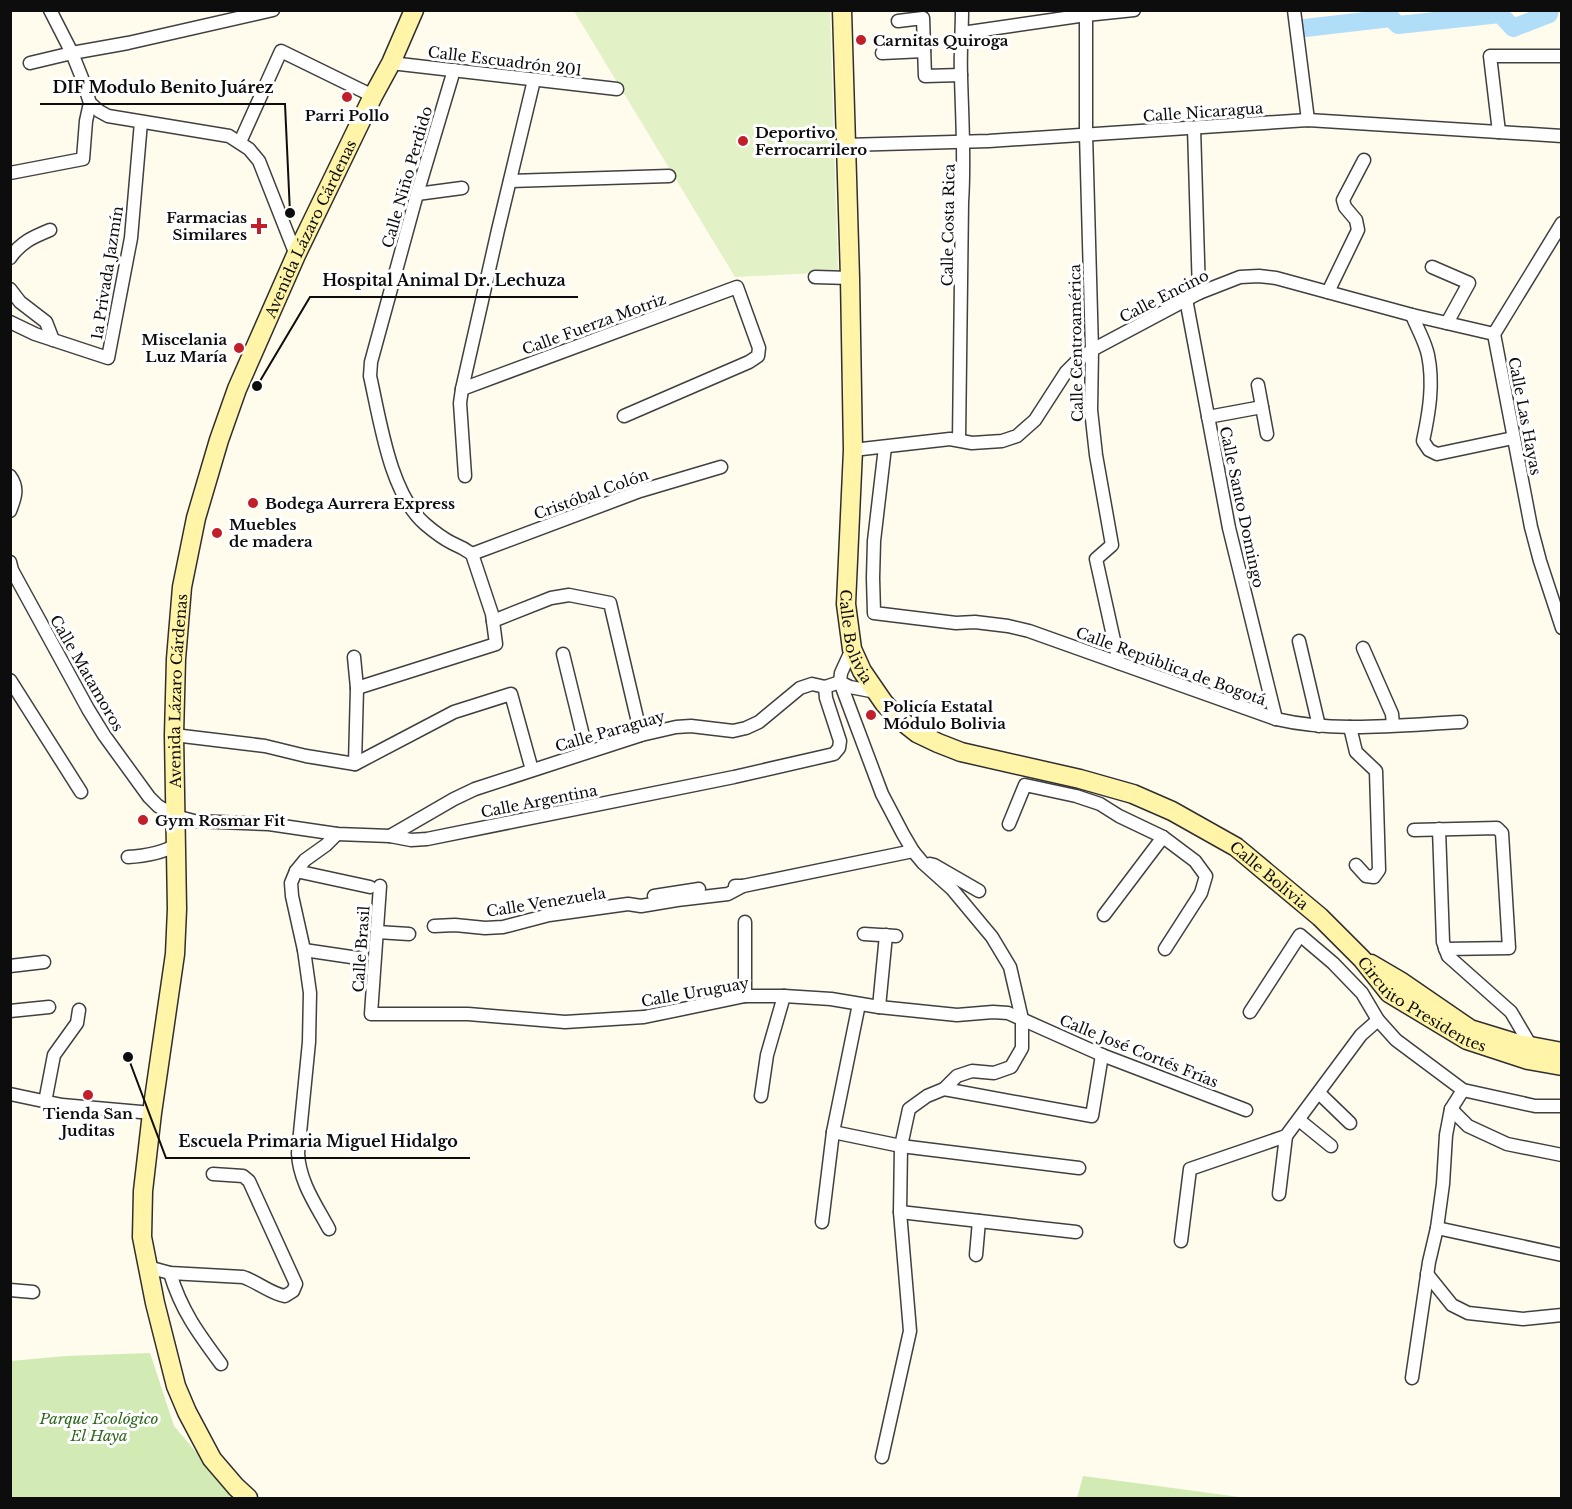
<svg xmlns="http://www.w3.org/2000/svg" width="1572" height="1509" viewBox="0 0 1572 1509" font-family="'Libre Baskerville',serif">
	<rect width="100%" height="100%" fill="#fffbed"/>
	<g fill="#d2ebb5">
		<polygon points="150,1353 174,1426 235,1498 11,1498 11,1361 66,1356"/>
		<polygon points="1083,1476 1247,1498 1077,1498"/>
	</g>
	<polygon fill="#e3f1c7" points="574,11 830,11 838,272 735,277"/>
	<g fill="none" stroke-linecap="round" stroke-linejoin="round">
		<polyline stroke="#b0def8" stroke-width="18" points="1305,28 1391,18 1398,25 1500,14 1513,28 1549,14 1550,10"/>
		<g stroke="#404040" stroke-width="15">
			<g id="street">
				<polyline points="50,10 72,53 82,78 90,103 99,111 108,116 229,136 249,149 259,161 296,255"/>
				<polyline points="1086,10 1086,134 1092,350 1091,410 1096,455 1112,545 1096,559 1119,663"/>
				<polyline points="1294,10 1308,120"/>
				<polyline points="898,21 923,18 925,76 961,75"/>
				<polyline points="962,33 1086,15 1134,10"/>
				<polyline points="882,53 924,51"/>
				<polyline points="30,63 72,53 128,43 273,10"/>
				<polyline points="391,63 617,89"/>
				<polyline points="1194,128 1199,293"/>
				<polyline points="1499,132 1490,56 1562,56"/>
				<polyline points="240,142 281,51 373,96"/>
				<polyline points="846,145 989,141 1308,120 1562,136"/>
				<polyline points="10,173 83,159 86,121 90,103"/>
				<polyline points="510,181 669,176"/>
				<polyline points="417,194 462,188"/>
				<polyline points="1562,223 1494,334 1531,527 1540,561 1562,628"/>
				<path d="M10,258C21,242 33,237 50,230"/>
				<polyline points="1432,267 1469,283 1447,323"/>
				<polyline points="815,277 850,278"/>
				<polyline points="10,289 20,302 46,322 53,340"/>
				<polyline points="1328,292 1358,230 1356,220 1345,207 1343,200 1364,160"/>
				<polyline points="1186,299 1229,528 1276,719"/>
				<path d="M1412,315C1417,328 1425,341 1428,355C1434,384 1429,413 1423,441L1429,450L1437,454L1513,438"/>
				<polyline points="10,322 35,334 108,358 131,238 141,122"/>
				<polyline points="1258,385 1267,434"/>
				<polyline points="462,389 737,287 759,348 758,356 749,362 624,416"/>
				<polyline points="1208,417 1262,407"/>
				<path d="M959,440L962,202C965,160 962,118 961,76C960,54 962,32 962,10"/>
				<path d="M885,447L874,541L873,578L874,613L956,623L975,622L1008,626L1029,631L1276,719C1336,733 1400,725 1461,722"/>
				<polyline points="853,450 950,439 972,443 1002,441 1017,436 1035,420 1066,372 1076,362 1092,350 1199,293 1240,277 1259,276 1276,278 1412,315 1494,334"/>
				<path d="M10,476C19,488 15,498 10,511"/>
				<polyline points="465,476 460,403 462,389 498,230 534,80"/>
				<polyline points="472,554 640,491 721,467"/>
				<polyline points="10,562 12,570 88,709 104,735 149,797 158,806 175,816 194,821 269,824 337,834 390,836 411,840 427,839 734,777 834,754 839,748 840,741 826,698 825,687"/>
				<polyline points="493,621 551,598 569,595 610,603 641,735"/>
				<polyline points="1299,641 1319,726"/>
				<polyline points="1363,648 1392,714 1393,725"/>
				<polyline points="852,649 841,673 840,682 882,794 903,834 913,851 923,863 952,889 992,937 1010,967 1022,1019 1022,1048 1011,1067 994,1073 972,1071 957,1076 944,1089 927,1096 909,1109 901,1146 900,1212 910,1331 882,1457"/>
				<polyline points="563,654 587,752"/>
				<polyline points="354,657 357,688 355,764"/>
				<polyline points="10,680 81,792"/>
				<path d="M357,688L496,644L492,614L472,554C465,549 459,546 452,543C442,538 432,530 425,524C390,494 380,420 370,376L371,362L417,194L454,70"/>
				<polyline points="1350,727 1356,752 1376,771 1379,870 1374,877 1366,876 1356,865"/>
				<polyline points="174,735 265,746 306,756 355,764 454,712 511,694 532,770"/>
				<polyline points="1009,824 1025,785 1076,796 1100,804 1119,816 1163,837 1195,861 1206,876 1201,893 1165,949"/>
				<polyline points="1439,829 1443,942 1448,956 1511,1012 1531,1046"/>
				<polyline points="1414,830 1497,828 1502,833 1509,948 1445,949"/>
				<polyline points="390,836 454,799 475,789 641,735 676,727 691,726 733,731 746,728 759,722 800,688 812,684 825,687 840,682 850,687 876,692"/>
				<path d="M128,857C145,856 162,853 176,845"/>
				<polyline points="930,864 934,865 979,891"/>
				<polyline points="296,871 370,887"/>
				<polyline points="380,886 371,1014 468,1014 565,1022 644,1017 745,996 784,996 831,999 879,1007 957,1015 993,1012 1008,1013 1102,1055 1246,1110"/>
				<polyline points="735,886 743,886 913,851"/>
				<polyline points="654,896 699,889"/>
				<polyline points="1104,915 1163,837"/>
				<polyline points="434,926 455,925 485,928 503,927 549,915 628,904 641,906 677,900 728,894 743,886"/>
				<polyline points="377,932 409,934"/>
				<polyline points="864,934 896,936"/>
				<polyline points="304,950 358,958"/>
				<polyline points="10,966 44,962"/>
				<polyline points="745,996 745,922"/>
				<polyline points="879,1007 886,935"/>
				<polyline points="10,1011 49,1007"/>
				<polyline points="1250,1012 1300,935 1333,963 1362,993 1378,1020 1396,1040 1463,1090 1535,1106 1562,1106"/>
				<polyline points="944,1089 1092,1116 1102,1055"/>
				<polyline points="1319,1093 1350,1123"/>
				<polyline points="10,1094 62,1105 152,1113"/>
				<polyline points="761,1096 767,1055 784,996"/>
				<polyline points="45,1102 54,1055 77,1023 79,1010"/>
				<polyline points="1451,1109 1468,1126 1507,1144 1562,1155"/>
				<polyline points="1299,1120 1331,1146"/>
				<polyline points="833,1132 901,1146 1079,1168"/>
				<polyline points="1279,1194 1286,1136"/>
				<polyline points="900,1212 1076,1232"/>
				<polyline points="822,1222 833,1132 859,1004"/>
				<polyline points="1437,1228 1562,1255"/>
				<path d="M329,1229C316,1205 299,1181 298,1153L309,1042L310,993L304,950L292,896L291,883L296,871L305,860L326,845L337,834"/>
				<polyline points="1181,1241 1190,1169 1286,1136 1361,1035 1378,1020"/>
				<polyline points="976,1255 979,1221"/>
				<path d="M148,1267L170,1273L243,1277C258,1282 271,1294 285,1296L293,1291L296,1284L249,1181L243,1176L213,1174"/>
				<path d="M170,1273C181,1310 198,1333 221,1364"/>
				<polyline points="1427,1274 1452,1305 1468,1313 1523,1319 1562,1315"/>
				<polyline points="10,1290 33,1292"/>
				<polyline points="1412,1378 1429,1262 1437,1228 1443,1184 1446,1135 1451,1109 1463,1090"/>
			</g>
		</g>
		<g stroke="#2f2f2f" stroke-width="21">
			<g id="secondary">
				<path id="s1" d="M842,10L850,278L853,450L846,604L852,649L862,671L884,703L898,718L917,733L938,743L961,752L1080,779L1133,794L1172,811L1236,847L1320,917L1362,959L1389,993L1467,1040L1528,1060L1562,1066"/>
				<polyline points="1371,964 1400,981 1470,1029 1519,1044 1562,1052"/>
				<path id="s2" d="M248,1498L236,1487L212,1459L187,1412L176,1386L155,1303L142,1237L143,1191L152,1113L175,954L177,909L174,735L176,659L182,587L196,518L219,440L237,389L296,255L373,96L391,63L414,10"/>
			</g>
		</g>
		<use href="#street" stroke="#fff" stroke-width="12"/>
		<use href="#secondary" stroke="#fff4a8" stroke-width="18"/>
	</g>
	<g fill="#c1202a" stroke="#fff" stroke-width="2">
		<circle cx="861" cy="40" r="6"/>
		<circle cx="347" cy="97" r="6"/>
		<circle cx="743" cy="141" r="6"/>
		<path d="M256 217h6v6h6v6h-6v6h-6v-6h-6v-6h6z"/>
		<circle cx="239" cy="348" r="6"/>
		<circle cx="253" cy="503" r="6"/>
		<circle cx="217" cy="533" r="6"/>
		<circle cx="871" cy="715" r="6"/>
		<circle cx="143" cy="820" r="6"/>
		<circle cx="88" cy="1095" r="6"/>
	</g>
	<g text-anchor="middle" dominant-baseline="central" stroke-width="6" stroke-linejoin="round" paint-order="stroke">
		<g font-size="15" font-weight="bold" fill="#0d0d0d" stroke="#fff" text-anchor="start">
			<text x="873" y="40">Carnitas Quiroga</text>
			<text x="347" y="115" text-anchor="middle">Parri Pollo</text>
			<text x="755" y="132">Deportivo<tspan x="755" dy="17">Ferrocarrilero</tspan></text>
			<text x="247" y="217" text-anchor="end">Farmacias<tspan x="247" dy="17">Similares</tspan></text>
			<text x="227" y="339" text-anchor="end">Miscelania<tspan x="227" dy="17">Luz María</tspan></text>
			<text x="265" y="503">Bodega Aurrera Express</text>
			<text x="229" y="524">Muebles<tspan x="229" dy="17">de madera</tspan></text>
			<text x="883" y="706">Policía Estatal<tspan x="883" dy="17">Módulo Bolivia</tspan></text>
			<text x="155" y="820">Gym Rosmar Fit</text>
			<text x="88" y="1113" text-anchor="middle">Tienda San<tspan x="88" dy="17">Juditas</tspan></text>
		</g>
		<g font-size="15" fill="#0d0d0d" stroke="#fff">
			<text transform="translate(505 61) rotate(7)">Calle Escuadrón 201</text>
			<text transform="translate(1203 112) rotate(-4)">Calle Nicaragua</text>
			<text transform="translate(407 177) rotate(-74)">Calle Niño Perdido</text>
			<text transform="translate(948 225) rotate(-89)">Calle Costa Rica</text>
			<text stroke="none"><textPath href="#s2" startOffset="1322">Avenida Lázaro Cárdenas</textPath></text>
			<text transform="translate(107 273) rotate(-81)">1a Privada Jazmín</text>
			<text transform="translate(1164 296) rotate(-27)">Calle Encino</text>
			<text transform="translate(594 324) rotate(-20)">Calle Fuerza Motriz</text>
			<text transform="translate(1076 343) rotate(-91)">Calle Centroamérica</text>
			<text transform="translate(1525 416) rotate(79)">Calle Las Hayas</text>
			<text transform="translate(591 494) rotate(-20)">Cristóbal Colón</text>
			<text transform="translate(1242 507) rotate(78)">Calle Santo Domingo</text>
			<text stroke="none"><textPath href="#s1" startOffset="628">Calle Bolivia</textPath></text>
			<text transform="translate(1171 666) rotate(20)">Calle República de Bogotá</text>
			<text transform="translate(87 673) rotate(60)">Calle Matamoros</text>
			<text stroke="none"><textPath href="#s2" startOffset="836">Avenida Lázaro Cárdenas</textPath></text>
			<text transform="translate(610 731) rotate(-16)">Calle Paraguay</text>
			<text transform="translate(539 801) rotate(-11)">Calle Argentina</text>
			<text stroke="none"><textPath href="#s1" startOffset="1132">Calle Bolivia</textPath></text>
			<text transform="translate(546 902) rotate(-9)">Calle Venezuela</text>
			<text transform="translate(361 949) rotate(-86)">Calle Brasil</text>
			<text transform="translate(695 992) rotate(-10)">Calle Uruguay</text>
			<text stroke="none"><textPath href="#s1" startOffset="1334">Circuito Presidentes</textPath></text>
			<text transform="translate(1139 1051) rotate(22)">Calle José Cortés Frías</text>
		</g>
		<g font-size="15" font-style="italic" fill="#2c671b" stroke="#fff">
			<text x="99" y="1418">Parque Ecológico<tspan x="99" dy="17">El Haya</tspan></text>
		</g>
	</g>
	<path fill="none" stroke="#0d0d0d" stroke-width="2" d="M290 213L285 104H40M257 386L310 297H578M128 1057L166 1158H470"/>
	<g fill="#0d0d0d" stroke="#fff" stroke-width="2">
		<circle cx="290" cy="213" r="6"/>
		<circle cx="257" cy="386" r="6"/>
		<circle cx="128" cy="1057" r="6"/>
	</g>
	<g font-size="16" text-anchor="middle" font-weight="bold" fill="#0d0d0d" stroke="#fff" stroke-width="6" stroke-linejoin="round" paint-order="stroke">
		<text x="163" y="93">DIF Modulo Benito Juárez</text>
		<text x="444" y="286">Hospital Animal Dr. Lechuza</text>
		<text x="318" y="1147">Escuela Primaria Miguel Hidalgo</text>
	</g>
	<rect width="1572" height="1509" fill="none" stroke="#0d0d0d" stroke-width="24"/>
</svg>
